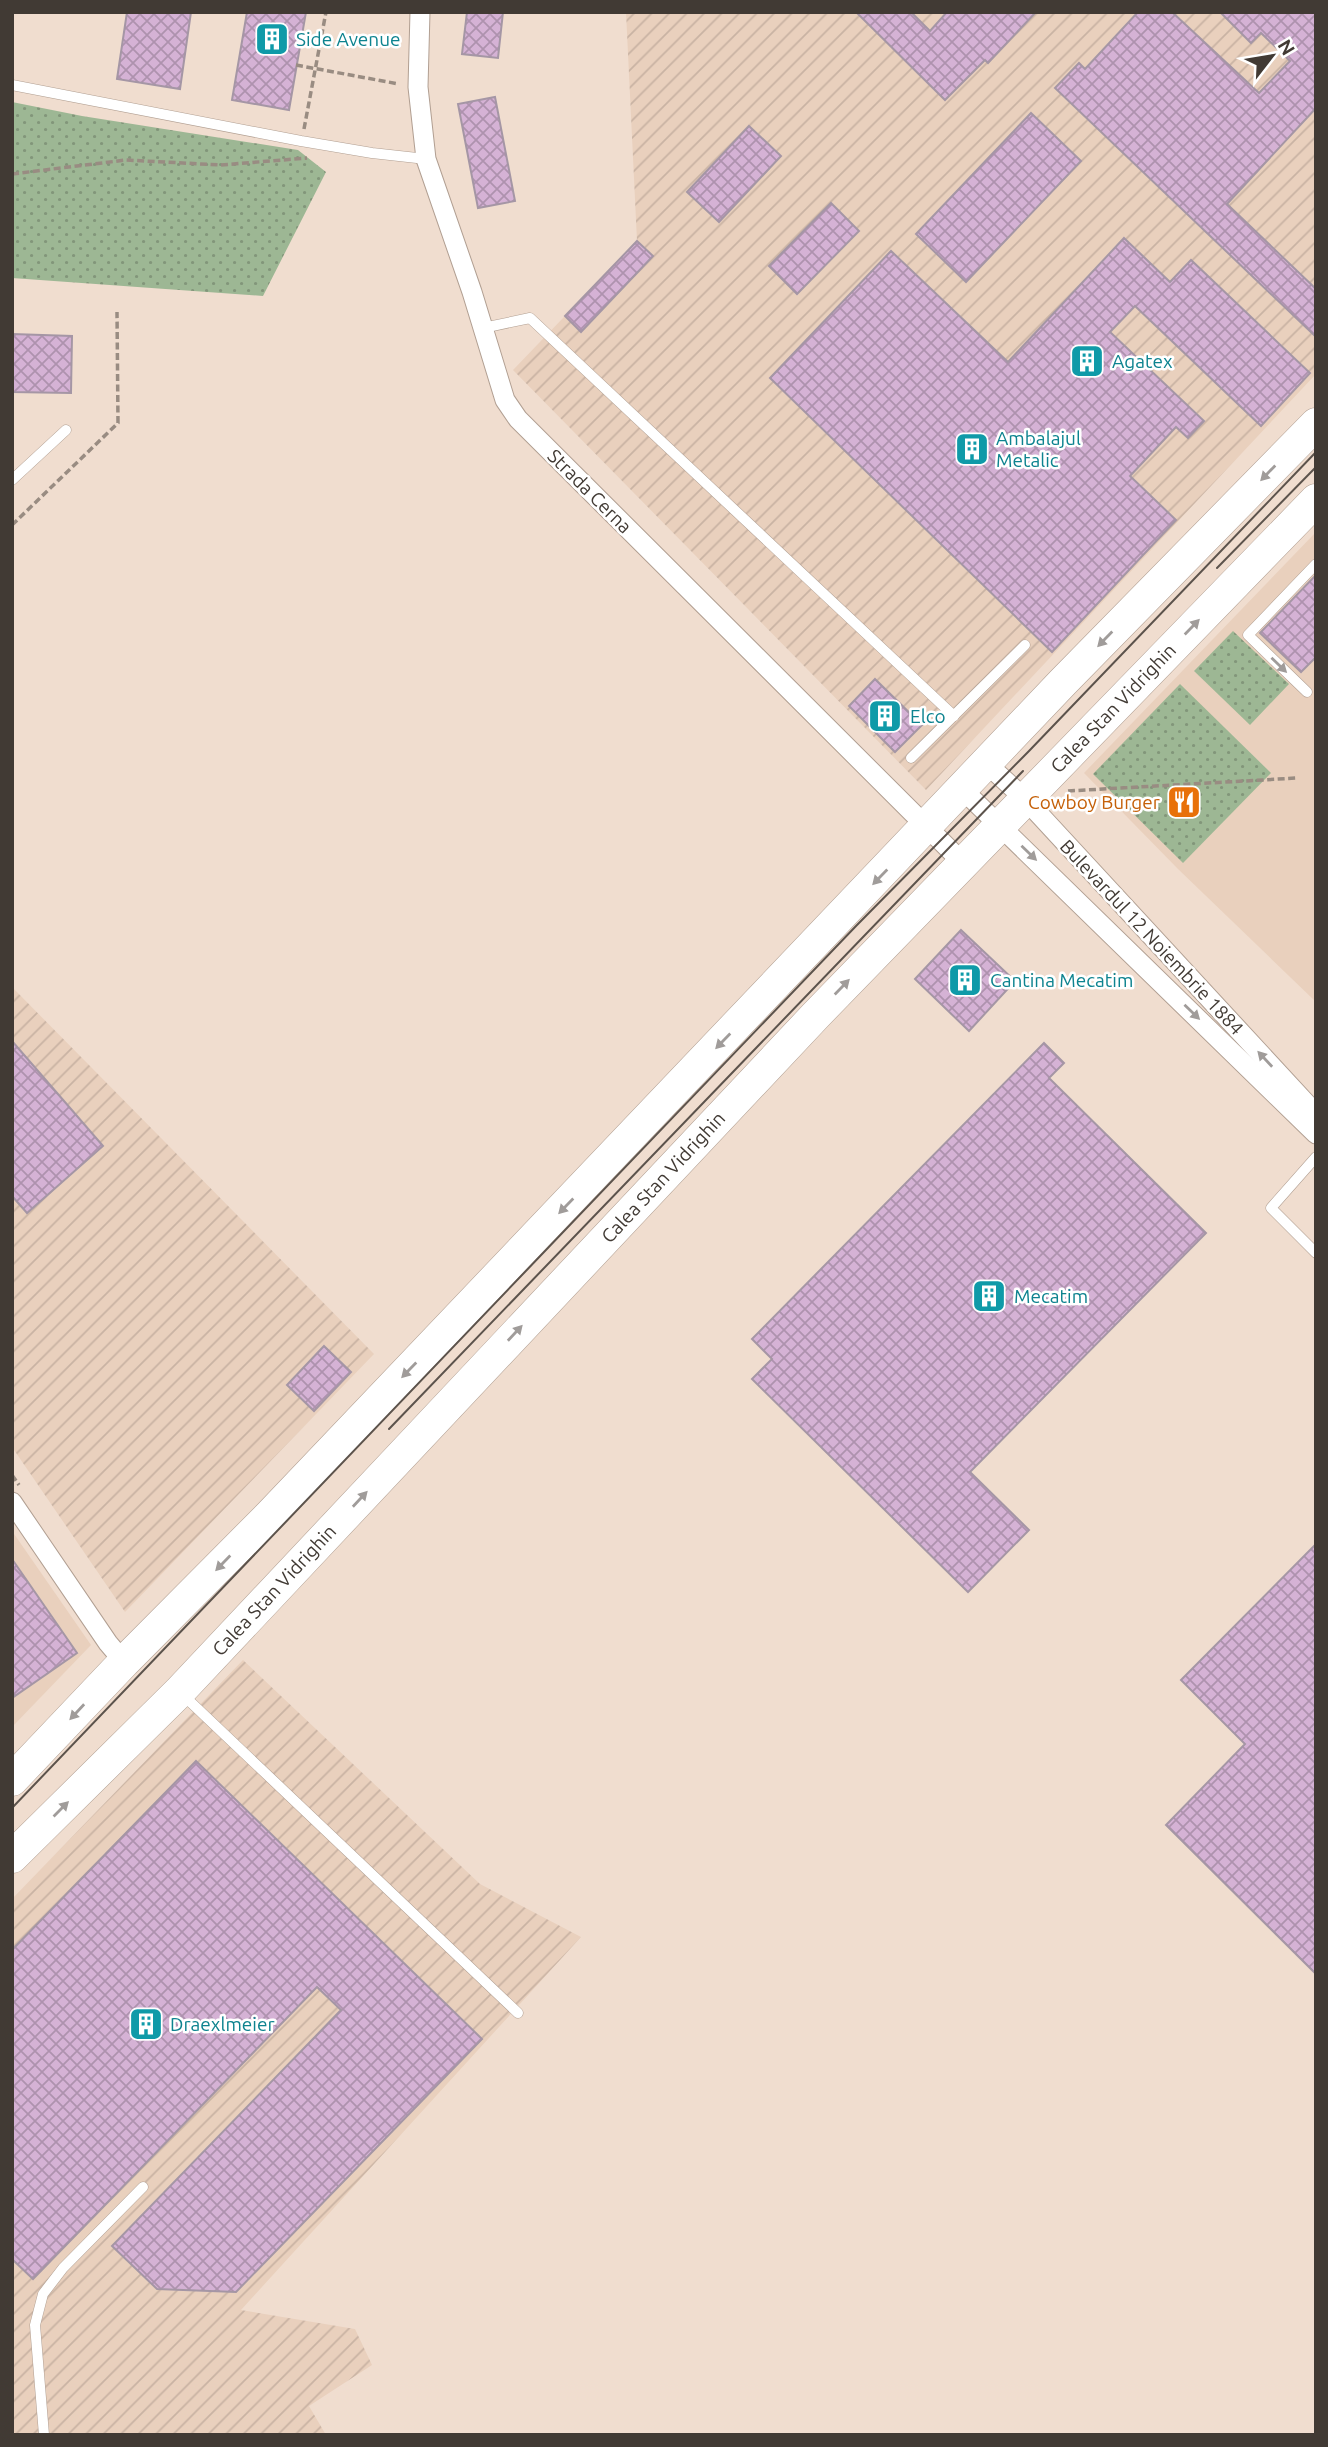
<svg xmlns="http://www.w3.org/2000/svg" width="1328" height="2447" viewBox="0 0 1328 2447" font-family="Ubuntu,sans-serif">
	<defs>
		<pattern id="industrial-furrows" width="10" height="10" patternUnits="userSpaceOnUse" patternTransform="scale(1.75)"><rect width="10" height="10" fill="#e9d0bd"/><path d="M-1 1l2-2M0 10L10 0M9 11l2-2" fill="none" stroke="#c9b3a3"/></pattern>
		<pattern id="grass-dots" width="8" height="8" patternUnits="userSpaceOnUse" patternTransform="scale(1.75)"><rect width="8" height="8" fill="#9db794"/><path d="M2 2h.1M6 6h.1" fill="none" stroke="#82967a" stroke-width="1.8" stroke-linecap="round"/></pattern>
		<pattern id="building-cross-hatch" width="8" height="8" patternUnits="userSpaceOnUse" patternTransform="scale(1.75)"><rect width="8" height="8" fill="#d5b2d5"/><path d="M0 0l8 8M0 8l8-8" fill="none" stroke="#ae92ae"/></pattern>
	</defs>
	<rect width="100%" height="100%" fill="#f0ddcf"/>
	<g fill="#e9d0bd">
		<polygon points="1316,532 1316,1002 1178,869 1084,773"/>
		<polygon points="12,1531 91,1645 12,1727"/>
	</g>
	<g fill="url(#industrial-furrows)">
		<polygon points="626,12 1316,12 1316,374 926,790 513,370 637,241"/>
		<polygon points="12,987 374,1354 125,1612 12,1447"/>
		<polygon points="243,1660 480,1884 581,1937 241,2310 355,2329 372,2365 309,2406 326,2435 12,2435 12,1899"/>
	</g>
	<g fill="url(#grass-dots)">
		<polygon points="12,102 82,116 298,150 326,172 263,296 12,278"/>
		<polygon points="1233,631 1289,684 1250,725 1194,671"/>
		<polygon points="1180,684 1271,773 1183,863 1093,774"/>
	</g>
	<g fill="url(#building-cross-hatch)" stroke="#a596a5" stroke-width="2">
		<polygon points="127,12 191,12 180,89 117,79"/>
		<polygon points="247,12 306,12 289,110 232,100"/>
		<polygon points="467,12 503,12 498,58 462,54"/>
		<polygon points="856,12 911,12 930,31 947,12 1036,12 988,63 985,60 945,100"/>
		<polygon points="1138,12 1172,12 1259,93 1290,61 1261,33 1251,43 1220,12 1316,12 1316,108 1227,204 1316,289 1316,337 1055,88 1079,63 1085,69"/>
		<polygon points="495,97 515,201 478,208 458,104"/>
		<polygon points="1031,113 1081,161 966,282 916,234"/>
		<polygon points="749,126 781,156 719,222 687,192"/>
		<polygon points="831,203 859,231 797,294 769,266"/>
		<polygon points="1124,238 1170,282 1191,260 1310,373 1261,426 1135,306 1110,332 1204,421 1188,438 1176,427 1130,476 1176,520 1052,652 770,378 891,251 1008,362"/>
		<polygon points="637,241 653,256 581,332 565,316"/>
		<polygon points="12,334 72,336 71,393 12,392"/>
		<polygon points="1316,575 1316,657 1301,672 1260,633"/>
		<polygon points="875,679 922,725 895,752 849,706"/>
		<polygon points="961,930 1015,981 969,1031 915,979"/>
		<polygon points="12,1041 103,1146 27,1213 12,1196"/>
		<polygon points="1044,1043 1064,1063 1049,1078 1206,1233 970,1472 1029,1530 968,1592 752,1379 772,1359 752,1339"/>
		<polygon points="324,1346 351,1372 314,1411 287,1385"/>
		<polygon points="1316,1544 1316,1974 1166,1825 1245,1744 1181,1680"/>
		<polygon points="12,1559 77,1653 12,1698"/>
		<polygon points="196,1761 482,2039 236,2292 157,2289 112,2246 341,2010 317,1987 33,2279 12,2259 12,1950"/>
	</g>
	<g fill="none" stroke-linecap="round" stroke-linejoin="round">
		<g stroke="#b19f92" stroke-width="11">
			<g id="lane">
				<polyline points="12,85 301,141 372,153 426,159"/>
				<polyline points="483,328 530,318 954,716"/>
				<polyline points="12,480 66,430"/>
				<polyline points="1307,692 1248,635 1316,564"/>
				<polyline points="911,758 1025,645"/>
				<polyline points="1316,1157 1271,1208 1316,1253"/>
				<polyline points="182,1694 518,2013"/>
				<polyline points="44,2435 35,2325 43,2294 63,2268 143,2187"/>
			</g>
		</g>
		<g stroke="#b19f92" stroke-width="21">
			<g id="street">
				<polyline points="420,12 418,87 426,159 472,292 505,400 518,419 962,862"/>
				<polyline points="986,763 1025,799 1316,1114"/>
				<polyline points="962,789 1316,1134"/>
				<polyline points="12,1502 108,1643 124,1662"/>
			</g>
		</g>
		<g stroke="#b19f92" stroke-width="33">
			<g id="primary">
				<polyline points="12,1780 124,1662 271,1514 1063,682 1316,424"/>
				<polyline points="12,1857 179,1692 816,1015 1316,500"/>
			</g>
		</g>
		<g stroke="#998c82" stroke-width="3.5" stroke-dasharray="7 3.5" stroke-linecap="butt">
			<polyline points="296,65 399,84"/>
			<polyline points="304,129 326,12"/>
			<polyline points="12,174 126,160 221,165 307,158"/>
			<polyline points="12,525 118,423 117,312"/>
			<polyline points="1068,791 1297,778"/>
			<polyline points="12,1475 19,1485"/>
		</g>
		<use href="#lane" stroke="#fff" stroke-width="10"/>
		<use href="#street" stroke="#fff" stroke-width="19"/>
		<use href="#primary" stroke="#fff" stroke-width="32"/>
		<g stroke="#5c534c" stroke-width="2">
			<polyline points="1217,568 1316,467"/>
			<polyline points="389,1429 1023,771"/>
			<polyline points="12,1808 856,926 1029,751 1316,452"/>
		</g>
	</g>
	<defs><path id="oneway-solid" d="M-6-.8H1V-3.2L6.5 0L1 3.2V.8H-6Z" transform="scale(1.75)"/></defs>
	<g fill="#a09c9a">
		<use href="#oneway-solid" transform="translate(1268 473) rotate(134)"/>
		<use href="#oneway-solid" transform="translate(1192 627) rotate(-46)"/>
		<use href="#oneway-solid" transform="translate(1105 639) rotate(134)"/>
		<use href="#oneway-solid" transform="translate(1279 665) rotate(44)"/>
		<use href="#oneway-solid" transform="translate(1029 853) rotate(44)"/>
		<use href="#oneway-solid" transform="translate(880 877) rotate(134)"/>
		<use href="#oneway-solid" transform="translate(842 987) rotate(-46)"/>
		<use href="#oneway-solid" transform="translate(1192 1012) rotate(44)"/>
		<use href="#oneway-solid" transform="translate(723 1041) rotate(134)"/>
		<use href="#oneway-solid" transform="translate(1265 1059) rotate(-133)"/>
		<use href="#oneway-solid" transform="translate(566 1206) rotate(134)"/>
		<use href="#oneway-solid" transform="translate(515 1333) rotate(-47)"/>
		<use href="#oneway-solid" transform="translate(409 1370) rotate(134)"/>
		<use href="#oneway-solid" transform="translate(360 1499) rotate(-47)"/>
		<use href="#oneway-solid" transform="translate(223 1563) rotate(134)"/>
		<use href="#oneway-solid" transform="translate(77 1712) rotate(133)"/>
		<use href="#oneway-solid" transform="translate(61 1809) rotate(-45)"/>
	</g>
	<defs>
		<g id="building-square" transform="scale(1.75)"><rect x="-9" y="-9" width="18" height="18" rx="4" fill="#0f9aa8" stroke="#fff"/><path d="M-4-6H4V6H1V3H-1V6H-4ZM-2.5-4.3h1.7v1.8h-1.7ZM.8-4.3h1.7v1.8H.8ZM-2.5-1h1.7V.8h-1.7ZM.8-1h1.7V.8H.8Z" fill="#fff"/></g>
		<g id="restaurant-square" transform="scale(1.75)"><rect x="-9" y="-9" width="18" height="18" rx="4" fill="#e8710a" stroke="#fff"/><path d="M-5-6h1v4h1v-4h1v4h1v-4h1v5L-1.5 .5V6h-2V.5L-5-1ZM5-6V6H3V1.5H1.5Q1.5-4 5-6Z" fill="#fff"/></g>
	</defs>
	<g fill-rule="evenodd">
		<use href="#building-square" x="272" y="39"/>
		<use href="#building-square" x="1087" y="361"/>
		<use href="#building-square" x="972" y="449"/>
		<use href="#building-square" x="885" y="716"/>
		<use href="#restaurant-square" x="1184" y="802"/>
		<use href="#building-square" x="965" y="980"/>
		<use href="#building-square" x="989" y="1296"/>
		<use href="#building-square" x="146" y="2024"/>
	</g>
	<g text-anchor="middle" dominant-baseline="central" stroke-width="5" stroke-linejoin="round" paint-order="stroke">
		<g font-size="19" fill="#0d838f" stroke="#fff" text-anchor="start">
			<text x="296" y="39">Side Avenue</text>
			<text x="1112" y="361">Agatex</text>
			<text x="996" y="438">Ambalajul<tspan x="996" dy="22">Metalic</tspan></text>
			<text x="910" y="716">Elco</text>
			<text x="990" y="980">Cantina Mecatim</text>
			<text x="1014" y="1296">Mecatim</text>
			<text x="170" y="2024">Draexlmeier</text>
		</g>
		<g font-size="19" fill="#413a34" stroke="#fff">
			<text transform="translate(590 491) rotate(45)">Strada Cerna</text>
			<text transform="translate(1113 708) rotate(-46)">Calea Stan Vidrighin</text>
			<text transform="translate(1152 937) rotate(47)">Bulevardul 12 Noiembrie 1884</text>
			<text transform="translate(663 1177) rotate(-47)">Calea Stan Vidrighin</text>
			<text transform="translate(274 1590) rotate(-47)">Calea Stan Vidrighin</text>
		</g>
		<g font-size="19" fill="#c56008" stroke="#fff" text-anchor="end">
			<text x="1160" y="802">Cowboy Burger</text>
		</g>
	</g>
	<rect width="1328" height="2447" fill="none" stroke="#413a34" stroke-width="28"/>
	<g transform="translate(1272 56) rotate(59)" stroke="#ffffff" stroke-width="5" paint-order="stroke">
	<path d="M0-5L12 26L0 18L-12 26Z" fill="#413a34"/>
	<text y="-10" font-size="19" font-weight="bold" text-anchor="middle" fill="#413a34">N</text>
	</g>
</svg>
